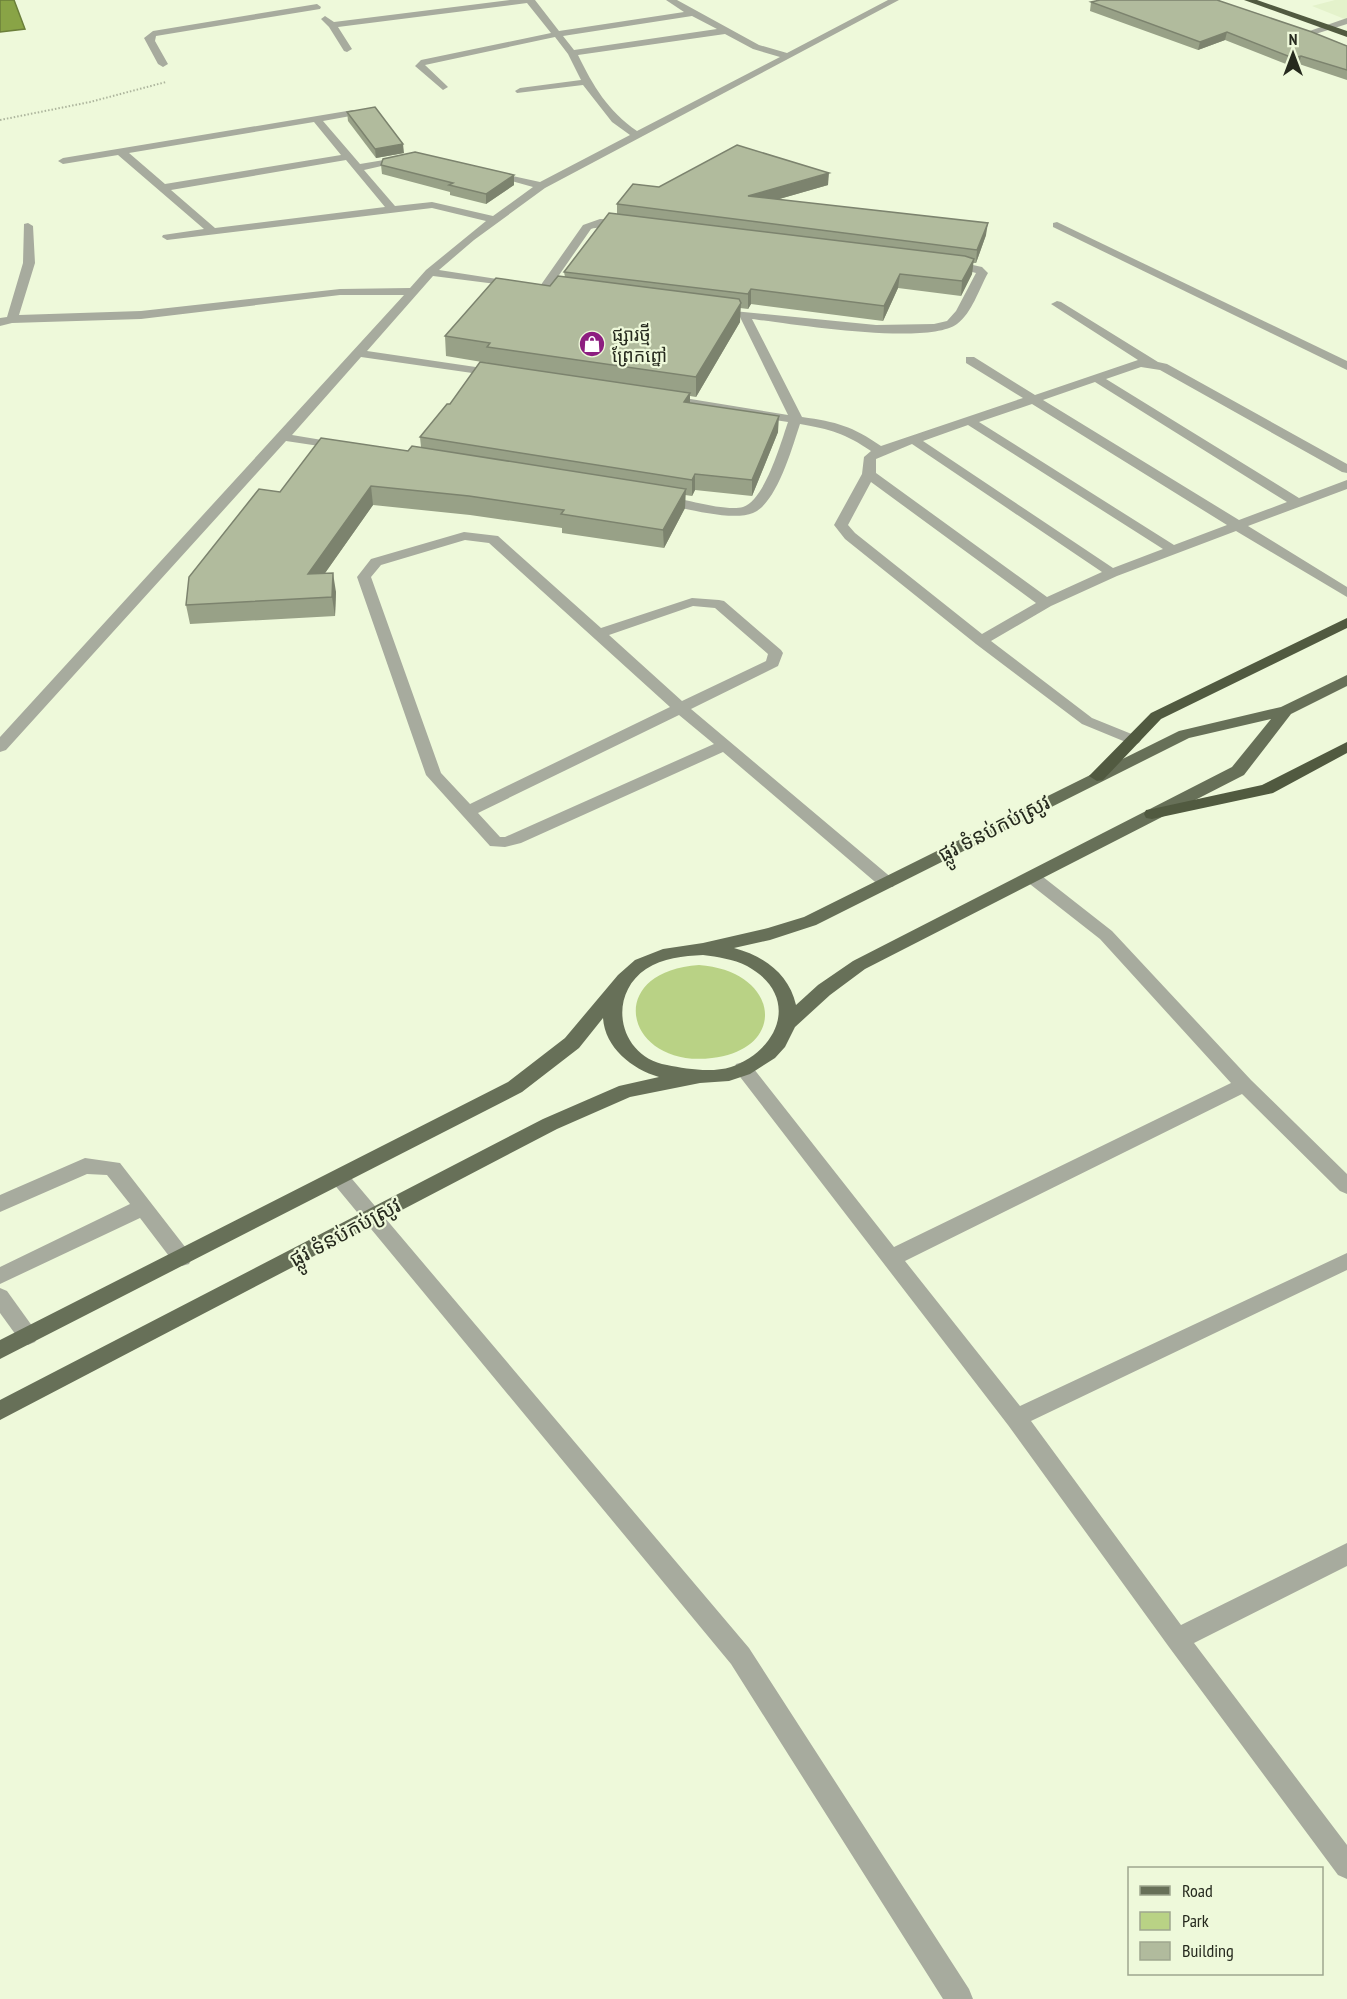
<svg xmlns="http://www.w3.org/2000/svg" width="1347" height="1999" viewBox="0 0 1347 1999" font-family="'PT Sans Narrow','Noto Sans Khmer',sans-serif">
	<rect width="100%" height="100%" fill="#eef9da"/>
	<polygon fill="#e4f2cb" points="1335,0 1347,0 1347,20 1312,6"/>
	<path fill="#b9d285" d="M699,965C780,971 789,1049 712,1058C626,1069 601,972 699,965Z"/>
	<polygon fill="#89a446" stroke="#6b7f3a" stroke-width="1.5" points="0,0 14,0 25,29 0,32"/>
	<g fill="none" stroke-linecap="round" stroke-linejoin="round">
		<polyline stroke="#adb59d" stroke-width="2" stroke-dasharray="1.5 2" stroke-linecap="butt" points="0,120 90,102 166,82"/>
		<g fill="#a7ab9e" fill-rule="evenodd">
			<path d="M510,0H535L559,31L684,12L666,0H677L759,45L787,53L888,0H899L545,188L474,240L439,270L517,282L521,283V287L433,276L367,351L496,370L502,374L500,377L361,357L292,435L346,444L347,447L346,450L286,441L6,750L0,752V737L404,295H340L141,319L12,323L0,326V318L7,317L23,263L24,224L28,223L33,226L35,263L19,315L141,311L340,289L410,288L426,270L486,221L432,208L167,240L162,237L163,235L204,229L118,155L63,164L58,161L63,158L353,110L358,113L356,115L323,121L360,164L408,156V160L364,170L395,206L432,202L493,216L533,187L486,174V170L540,182L630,135L612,122L583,85L517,93L515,91L520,88L581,80L568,54L555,37L425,65L446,85L448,87L443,90L415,66L421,60L551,33L527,3L338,27L352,49L347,52L344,51L329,27L321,19L325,16L334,22ZM692,16L717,29L574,50L563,36ZM725,34L753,49L780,57L637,131C608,111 593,86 578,55ZM314,122L341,155L165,184L129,153ZM346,160L385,207L215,228L171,190Z"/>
			<polygon points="317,4 321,7 320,9 156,36 155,41 168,64 163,67 158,64 144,38 153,31"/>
			<polygon points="1347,18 1347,24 1306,37 1301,34"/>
			<path d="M600,219L625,220L630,223C621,230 603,225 591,229L548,291H540L538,289L583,225Z"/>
			<polygon points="1057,222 1347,361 1347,370 1053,227 1053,223"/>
			<path d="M950,260L982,267L988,273C979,289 972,313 957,324C927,346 792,324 752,319L802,417C837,422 852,426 881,446L1023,398L966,363V357H974L1035,395L1138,360L1051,304L1057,301L1061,302L1158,362L1167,364L1347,464V473L1342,472L1160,370L1141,367L1106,379L1299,498L1347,480V489L1248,526L1347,587V597L1236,531L1117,576L1051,606L991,641L1092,718L1139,737L1141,740L1139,743L1133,745L1082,724L976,644L845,539L834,525L862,474L864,457L871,451C846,434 830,429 800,424C792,448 777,503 753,513C731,522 679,507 656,502L654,499L661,495C680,498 726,512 743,507C765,500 781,442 788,422L666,403L660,399L666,395L788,415L740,317L713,313V309L876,325L934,324L947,321L956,311L976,273L946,265V261ZM1095,382L1287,502L1239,520L1043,400ZM1032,404L1227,525L1174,545L979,422ZM968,425L1163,549L1113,568L923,441ZM912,444L1102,572L1047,597L876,473V459ZM871,482L1036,603L982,634L855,533L848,525Z"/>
			<path d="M464,532L498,536L601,628L692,598L719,600L724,601L781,650L783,653L778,666L691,709L893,879L895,883L893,887H881L723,752L521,843L505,847L490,846L426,775L357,577L371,559ZM465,540L489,543L670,707L470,804L441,773L371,577L381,565ZM693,606L715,608L768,654L766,661L682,701L609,635ZM679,715L714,744L505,837H500L478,813Z"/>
			<polygon points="1032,871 1038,873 1112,931 1251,1080 1347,1174 1347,1194 1340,1191 1242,1094 905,1261 1020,1406 1347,1253 1347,1270 1031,1421 1181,1625 1347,1543 1347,1566 1194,1643 1347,1845 1347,1879 1338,1875 1169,1647 1008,1425 734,1069 736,1064 743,1062 750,1064 894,1247 1231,1083 1100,939 1026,881 1024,877 1026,873"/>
			<polygon points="85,1158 120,1163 189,1252 192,1258 189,1264 182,1266 175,1264 140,1218 0,1284 0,1267 130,1204 107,1175 87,1174 0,1212 0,1195"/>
			<polygon points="340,1170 347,1173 749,1648 969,1989 973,1999 943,1999 731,1664 333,1183 330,1178 333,1173"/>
			<polygon points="0,1288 7,1291 35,1330 39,1336 35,1342 28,1345 21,1342 0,1313"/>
		</g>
		<path fill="#677058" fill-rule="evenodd" d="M1347,675V686L1291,714L1244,775L865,969L830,995L795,1027L785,1047L775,1058L750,1074L729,1081L700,1083L630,1097L557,1129L0,1420V1400L543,1119L619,1086L659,1077C632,1069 605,1048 603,1018L579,1048L522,1092L0,1359V1340L508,1082L565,1038L618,975L635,960L663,949L703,943L768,928L804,917L1179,731L1281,707ZM1271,719L1232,767L853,961L818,985L796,1005C789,974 764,956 734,948L770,940L816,925L1189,738ZM703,955C718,957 733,959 747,966C800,995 781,1049 731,1067C712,1073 686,1069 667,1065C619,1057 606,996 646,969C663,958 683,956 703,955Z"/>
		<g fill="#515a40" fill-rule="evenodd">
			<polygon points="1244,0 1257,0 1347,31 1347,37"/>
			<polygon points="1347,618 1347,628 1161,719 1103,780 1097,781 1089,776 1151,713"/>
			<polygon points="1347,742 1347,753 1273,793 1152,819 1146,818 1144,814 1146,810 1152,809 1262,785"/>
		</g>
	</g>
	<g fill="#98a187">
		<polygon points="1091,2 1347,46 1347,80 1299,64 1291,66 1225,40 1198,50 1090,11"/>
		<polygon points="347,112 404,153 376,158 348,121"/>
		<polygon points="381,165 514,185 486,204 450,195 450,192 382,174"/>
		<polygon points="828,185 779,199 986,235 976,263 973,263 972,274 961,296 898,288 883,321 751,304 748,309 740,308 740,322 696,397 690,396 690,403 778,432 752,496 695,490 692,496 685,495 685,508 664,548 562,533 562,528 470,515 373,505 325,573 336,592 335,616 190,624 186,605 280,492 421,447 420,437 488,363 446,356 445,336 550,286 565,277 564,272 617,214 617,204 659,187"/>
	</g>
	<g fill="#7c836e">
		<polygon points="1227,32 1225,40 1198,50 1200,42"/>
		<polygon points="1301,56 1299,64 1291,66 1293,58"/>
		<polygon points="403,144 404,153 376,158 375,149"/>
		<polygon points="829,173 828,185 748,208 748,196"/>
		<polygon points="514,175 514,185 486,204 486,194"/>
		<polygon points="988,223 986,235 976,263 977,250"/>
		<polygon points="974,259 972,274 961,296 962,281"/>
		<polygon points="900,274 898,288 883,321 884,306"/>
		<polygon points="751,289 751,304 748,309 748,294"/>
		<polygon points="741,303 740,322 696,397 696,377"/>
		<polygon points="690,393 690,408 684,402"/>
		<polygon points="779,416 778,432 752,496 752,480"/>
		<polygon points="695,474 695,490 692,496 692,480"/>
		<polygon points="371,486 373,505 311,593 308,574"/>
		<polygon points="686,489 685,508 664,548 663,530"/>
		<polygon points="333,573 336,592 335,616 332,597"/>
	</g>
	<g fill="#b1bb9d" stroke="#7c836e" stroke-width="1.5">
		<polygon points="1100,0 1217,0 1312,32 1347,46 1347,70 1301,56 1293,58 1227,32 1200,42 1091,2"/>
		<polygon points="375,107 403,144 375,149 347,112"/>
		<polygon points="737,145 829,173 748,196 988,223 977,250 617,204 633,184 659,187"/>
		<polygon points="415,152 514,175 486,194 449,185 453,183 381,165 383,159"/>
		<polygon points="609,213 965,256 974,259 962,281 900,274 884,306 751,289 748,294 564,272"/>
		<polygon points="558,276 739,299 741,303 696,377 487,347 490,343 445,336 496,278 550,286"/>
		<polygon points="480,362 690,393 684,402 779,416 752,480 695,474 692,480 420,437 447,404 450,404"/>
		<polygon points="321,438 408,451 412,446 686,489 663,530 561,514 564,510 469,496 371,486 308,574 333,573 332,597 186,605 189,577 259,489 280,492"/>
	</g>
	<defs>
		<g id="shop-disc" transform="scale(1.35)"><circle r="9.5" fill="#8d1e80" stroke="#eef9da"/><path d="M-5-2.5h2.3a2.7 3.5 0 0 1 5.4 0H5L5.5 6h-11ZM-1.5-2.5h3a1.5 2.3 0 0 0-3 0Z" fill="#fff"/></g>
	</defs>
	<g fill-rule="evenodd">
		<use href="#shop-disc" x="592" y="344"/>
	</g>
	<g text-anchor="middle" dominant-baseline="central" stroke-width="4.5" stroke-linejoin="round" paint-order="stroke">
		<g font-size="18" fill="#262a1e" stroke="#eef9da" text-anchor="start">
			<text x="612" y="334">ផ្សារថ្មី<tspan x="612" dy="21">ព្រែកព្នៅ</tspan></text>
		</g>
		<g font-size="21" fill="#262a1e" stroke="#eef9da">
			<text transform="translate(994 828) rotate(-27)">ផ្លូវ ទំនប់កប់ស្រូវ</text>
			<text transform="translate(345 1232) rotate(-28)">ផ្លូវ ទំនប់កប់ស្រូវ</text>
		</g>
	</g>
	<rect x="1128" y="1867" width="195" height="108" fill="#eef9da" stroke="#9ea68f" stroke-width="1.5"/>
	<rect x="1140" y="1886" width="30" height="9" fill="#677058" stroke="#9ea68f" stroke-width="1.5"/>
	<text x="1182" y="1897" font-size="18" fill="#262a1e">Road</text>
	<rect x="1140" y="1912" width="30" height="18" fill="#b9d285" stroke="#9ea68f" stroke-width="1.5"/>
	<text x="1182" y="1927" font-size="18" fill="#262a1e">Park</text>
	<rect x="1140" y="1942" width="30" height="18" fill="#b1bb9d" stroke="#9ea68f" stroke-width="1.5"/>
	<text x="1182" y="1957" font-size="18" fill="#262a1e">Building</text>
	<g transform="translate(1293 54)" stroke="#eef9da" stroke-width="4.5" paint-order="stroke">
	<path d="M0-4.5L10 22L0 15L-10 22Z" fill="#262a1e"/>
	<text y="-9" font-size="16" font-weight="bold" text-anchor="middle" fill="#262a1e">N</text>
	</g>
</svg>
